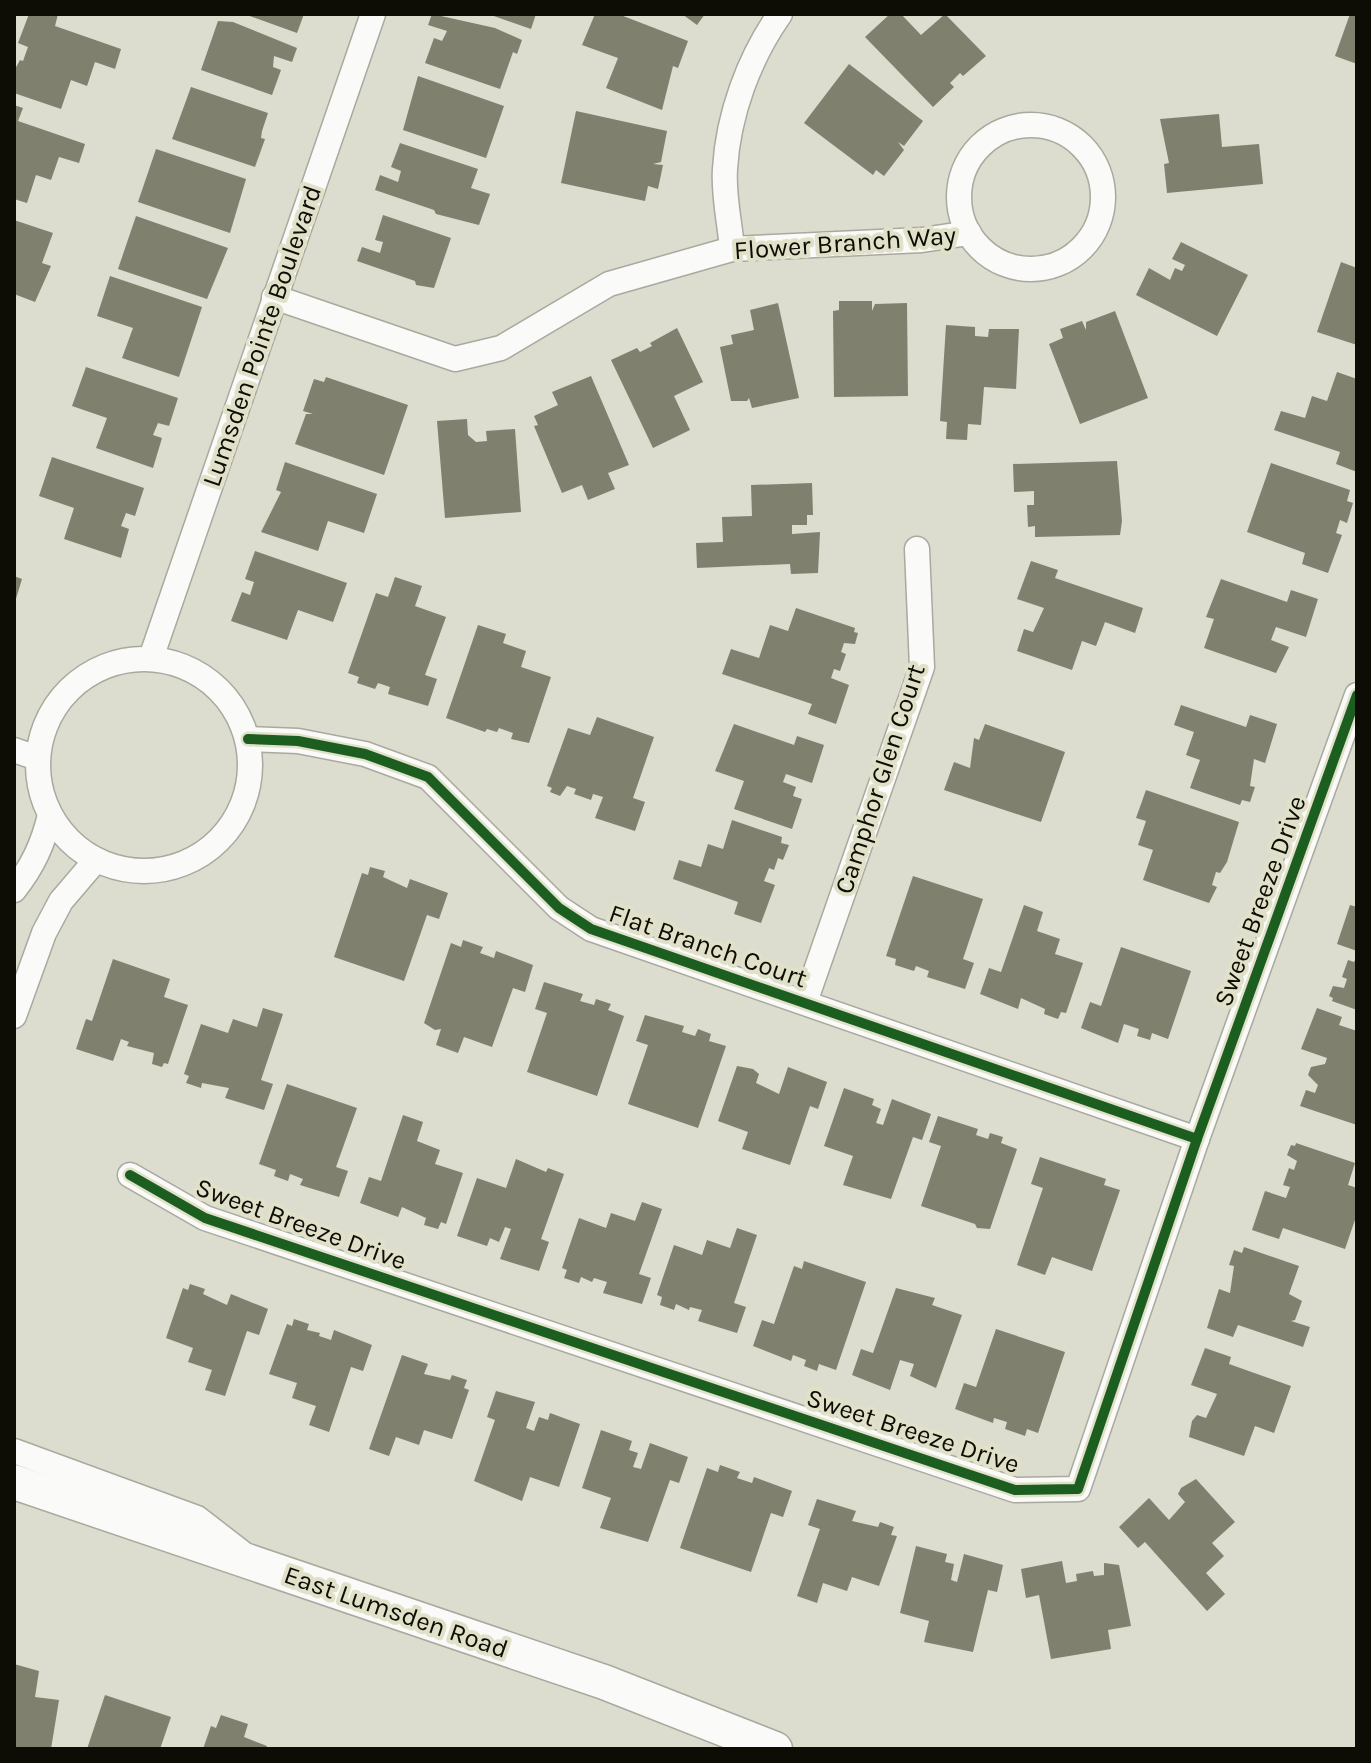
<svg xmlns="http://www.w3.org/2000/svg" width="1371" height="1763" viewBox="0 0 1371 1763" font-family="Karla,sans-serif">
	<rect width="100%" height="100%" fill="#dcdccf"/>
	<g fill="#80806f">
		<polygon points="29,14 58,14 55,26 121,49 115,69 95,62 87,86 71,80 61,109 14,93 14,71 20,60 23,61 28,47 18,43"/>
		<polygon points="244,14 304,14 297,33"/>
		<polygon points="432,14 495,28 522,40 517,54 513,52 500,89 425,63 434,38 442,41 447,31 428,25"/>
		<polygon points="488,14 536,14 531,29"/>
		<polygon points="595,14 618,14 688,41 678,68 673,66 662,110 606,88 618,58 582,45"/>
		<polygon points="682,14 705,14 697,25"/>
		<polygon points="890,14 901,14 921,35 945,14 986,56 963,76 960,73 950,83 954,87 933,107 865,37"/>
		<polygon points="1350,14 1357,14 1357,64 1335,56"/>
		<polygon points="218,21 233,22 297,48 292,62 274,56 273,67 281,70 272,95 201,70"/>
		<polygon points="849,64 923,121 904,146 898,142 904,150 884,176 876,170 873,175 804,123"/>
		<polygon points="418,76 504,106 486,158 403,130"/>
		<polygon points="191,87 268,113 262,131 261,138 265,139 255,167 172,139"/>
		<polygon points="14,105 23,108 18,121 85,144 79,163 59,157 51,180 36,175 27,203 14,199"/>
		<polygon points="576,111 667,131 661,162 653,164 663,165 658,189 648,186 645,201 561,183"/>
		<polygon points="1219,114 1222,147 1259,144 1263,184 1167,193 1164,164 1169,163 1160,119"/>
		<polygon points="400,143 478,169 471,188 490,194 479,225 436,214 434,210 375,190 380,175 398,182 401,171 391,167"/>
		<polygon points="156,149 246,179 230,233 138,202"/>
		<polygon points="383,215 451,238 434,288 416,285 415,281 357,261 362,247 380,253 383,242 375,240"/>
		<polygon points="136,216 228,248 207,299 118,269"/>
		<polygon points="14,220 53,233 42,263 51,266 35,302 14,294"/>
		<polygon points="1181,242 1248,275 1217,336 1136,295 1149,268 1170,280 1175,268 1182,271 1185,265 1172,259"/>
		<polygon points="1341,262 1357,268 1357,345 1317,332"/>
		<polygon points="110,276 202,307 179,377 122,358 133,328 97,316"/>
		<polygon points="839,301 872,301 872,311 875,304 907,303 908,396 834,397 833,311 839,310"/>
		<polygon points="778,303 799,398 752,408 749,398 747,401 731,401 720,347 733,344 731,335 754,330 750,310"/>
		<polygon points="1115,311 1148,398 1080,424 1049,344 1063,338 1060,329 1082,321 1086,330 1086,322"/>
		<polygon points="946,325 975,327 975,336 988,337 989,329 1019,329 1016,389 984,387 981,425 968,424 967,440 946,439 947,422 940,421"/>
		<polygon points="677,328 703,382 674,396 690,430 653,448 611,360 637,348 640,352 652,346 650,343"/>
		<polygon points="86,367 178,398 169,426 158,423 153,435 162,438 153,468 96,448 107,418 72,406"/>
		<polygon points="1337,372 1357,379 1357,472 1336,464 1340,452 1274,430 1281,411 1305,418 1312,396 1327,401"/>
		<polygon points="591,376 629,465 608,473 615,489 588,500 582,485 562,493 534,426 538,425 534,416 558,405 552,392"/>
		<polygon points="326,377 408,405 384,475 295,444 306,414 313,414 303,411 314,379 324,382"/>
		<polygon points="467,419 468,435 476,442 487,441 486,431 515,429 521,512 445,518 437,421"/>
		<polygon points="52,457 144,488 135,516 126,513 121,526 129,529 121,558 64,539 74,508 39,496"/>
		<polygon points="1117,461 1122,521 1120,535 1035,537 1035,526 1028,527 1027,505 1034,505 1034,491 1014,492 1013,464"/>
		<polygon points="285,462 377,494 364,533 328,521 318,551 261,532 281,492 276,490"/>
		<polygon points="1271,463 1350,490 1347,501 1353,503 1347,523 1340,520 1336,533 1342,535 1328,573 1302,564 1305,553 1247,532"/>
		<polygon points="812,483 813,515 807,515 807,525 792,525 792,534 820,532 818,573 791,574 790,564 697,568 696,543 723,542 722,517 752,516 751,485"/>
		<polygon points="255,551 347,583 333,622 298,610 287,640 231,621 242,592 250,595 254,582 245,579"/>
		<polygon points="1031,561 1058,570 1055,578 1143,608 1135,633 1105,622 1096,646 1082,641 1072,670 1017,651 1024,629 1033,632 1044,608 1017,599"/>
		<polygon points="14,576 22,579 15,602 14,602"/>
		<polygon points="395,577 422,586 415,606 446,617 425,675 437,679 428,706 388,694 390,687 378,683 375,689 357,683 359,677 348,673 376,593 388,597"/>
		<polygon points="1221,579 1287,602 1291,590 1318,599 1306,637 1276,627 1271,640 1289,647 1276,673 1204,648 1214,619 1206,617"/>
		<polygon points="796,608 855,628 854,632 858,633 855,644 844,643 841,652 846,654 840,671 834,669 831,678 849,685 836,724 808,714 812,704 722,674 731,649 759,658 770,625 788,631"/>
		<polygon points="478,625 506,634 503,643 526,651 521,667 551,677 529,743 511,739 513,733 499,728 497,732 487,729 485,732 446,718"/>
		<polygon points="1181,705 1246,727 1250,715 1277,724 1265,763 1254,759 1250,786 1255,787 1250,802 1242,800 1240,805 1190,788 1200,760 1186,755 1194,732 1174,725"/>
		<polygon points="597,717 654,737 633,798 645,802 635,831 595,818 603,797 593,794 591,800 574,794 576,789 567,786 560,796 550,792 552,788 547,786 568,728 590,735"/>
		<polygon points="734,724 794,745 797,736 824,745 812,783 786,774 783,782 796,787 793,796 802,799 792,829 734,809 744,781 715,771"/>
		<polygon points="985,724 1065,752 1041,822 944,790 954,762 970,768 974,738 979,740"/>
		<polygon points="1146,790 1239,822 1227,862 1220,873 1216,872 1212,885 1217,887 1209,903 1143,880 1153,850 1138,845 1146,821 1136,818"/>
		<polygon points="732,820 782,837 781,843 789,845 783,860 778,858 774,870 769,868 764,881 775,885 761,923 734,914 738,902 673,879 679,860 701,867 708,844 723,849"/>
		<polygon points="370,867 385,871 383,877 407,888 410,879 448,893 439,919 427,915 404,981 334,957 362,873 368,875"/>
		<polygon points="913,876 983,899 963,959 974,963 965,989 927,977 929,971 916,966 914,971 895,965 896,959 886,956"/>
		<polygon points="1024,905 1043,912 1037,931 1060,939 1055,954 1083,963 1066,1013 1061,1012 1058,1019 1044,1014 1045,1009 1021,998 1018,1009 980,994 989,968 1001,972"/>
		<polygon points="1350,905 1357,907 1357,951 1337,944"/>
		<polygon points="463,940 483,947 480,953 494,958 496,951 533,965 525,992 513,988 492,1047 464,1037 458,1053 436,1045 441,1029 435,1030 424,1023 451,943 461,947"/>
		<polygon points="1121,947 1191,971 1168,1039 1152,1033 1150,1040 1137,1036 1139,1029 1124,1024 1118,1043 1081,1028 1090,1002 1101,1006"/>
		<polygon points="1357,956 1357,1010 1332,1001 1333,998 1329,996 1333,986 1344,988 1347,979 1342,977 1348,960 1354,962"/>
		<polygon points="113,959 170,979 164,997 188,1005 168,1064 164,1063 162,1067 152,1064 154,1053 127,1046 129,1042 121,1039 113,1061 76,1049 86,1019 92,1021"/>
		<polygon points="544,982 583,994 580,1001 594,1005 596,999 611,1004 608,1010 624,1016 597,1096 527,1072 547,1013 535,1009"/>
		<polygon points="263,1008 283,1014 261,1080 273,1084 264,1110 225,1098 229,1088 202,1083 201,1088 186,1083 189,1076 184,1074 201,1024 228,1033 233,1019 257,1027"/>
		<polygon points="1317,1008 1342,1017 1339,1025 1357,1031 1357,1125 1300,1106 1306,1090 1315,1093 1318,1085 1308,1075 1311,1067 1325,1064 1327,1058 1301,1049"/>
		<polygon points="645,1015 684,1026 682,1032 695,1036 698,1029 711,1034 709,1041 726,1046 698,1128 628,1104 648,1045 636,1041"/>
		<polygon points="737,1066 753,1069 759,1074 756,1083 779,1094 788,1067 827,1082 818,1109 810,1106 790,1165 742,1149 748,1132 718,1121"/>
		<polygon points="287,1084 357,1108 336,1167 348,1171 339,1197 300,1185 303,1179 290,1174 288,1181 274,1176 276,1170 259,1164"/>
		<polygon points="844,1088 874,1099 872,1105 881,1109 876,1123 883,1125 892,1099 931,1114 922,1140 913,1137 891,1199 843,1185 853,1156 824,1146"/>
		<polygon points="403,1115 423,1122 417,1141 440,1150 435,1164 463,1173 446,1224 441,1222 438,1229 424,1225 426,1218 402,1207 398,1217 360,1203 369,1177 381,1181"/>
		<polygon points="938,1116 978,1129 976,1135 988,1139 990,1133 1003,1137 1001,1143 1017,1149 990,1229 977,1228 975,1224 921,1206 941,1146 929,1142"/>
		<polygon points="1296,1143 1355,1163 1348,1185 1357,1188 1357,1214 1345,1249 1283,1228 1279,1239 1252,1230 1265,1191 1286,1198 1290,1187 1283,1185 1289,1168 1294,1170 1297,1161 1287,1155 1291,1145 1295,1146"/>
		<polygon points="1040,1157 1106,1179 1104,1185 1120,1190 1092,1271 1052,1257 1045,1275 1017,1265 1043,1188 1031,1184"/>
		<polygon points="516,1159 546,1172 548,1168 564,1174 541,1239 549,1242 539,1271 500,1259 511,1229 505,1227 499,1242 490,1238 487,1246 457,1236 477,1178 506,1188"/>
		<polygon points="642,1202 662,1209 639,1274 651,1278 642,1304 603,1293 607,1282 594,1278 592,1282 581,1277 579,1283 564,1278 567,1270 562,1268 579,1218 606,1228 611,1213 635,1221"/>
		<polygon points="737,1228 757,1235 734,1303 746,1307 737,1333 698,1321 702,1310 690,1307 689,1310 676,1304 674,1310 660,1305 662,1297 657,1295 674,1245 702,1255 707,1240 730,1248"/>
		<polygon points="1244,1247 1299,1266 1289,1294 1302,1301 1295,1320 1291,1321 1310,1327 1303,1347 1238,1325 1233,1337 1207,1328 1219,1289 1230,1293 1234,1266 1229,1265 1234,1250 1242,1253"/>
		<polygon points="804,1261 866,1282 836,1370 819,1364 817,1371 804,1366 806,1360 793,1355 791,1361 753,1346 762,1320 774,1324 794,1266 802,1269"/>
		<polygon points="190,1284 205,1289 203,1294 227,1305 231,1294 268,1309 259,1335 247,1331 225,1396 205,1390 212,1370 188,1362 193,1348 166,1338 183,1288 188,1290"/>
		<polygon points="896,1288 935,1298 932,1305 962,1315 936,1388 910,1376 914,1364 900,1360 890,1390 852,1375 861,1349 873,1353"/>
		<polygon points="294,1319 309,1324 307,1330 320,1333 319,1336 331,1340 334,1330 372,1345 363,1371 351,1367 329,1432 309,1425 316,1406 292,1398 297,1383 269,1374 287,1324 292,1326"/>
		<polygon points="996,1329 1065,1352 1038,1433 1027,1429 1025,1436 1005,1429 1007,1422 994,1418 993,1423 955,1409 964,1383 976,1387"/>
		<polygon points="1205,1348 1231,1357 1229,1364 1291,1386 1274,1433 1255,1426 1244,1456 1189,1437 1192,1421 1197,1415 1206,1418 1217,1394 1191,1385"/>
		<polygon points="402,1355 428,1364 424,1374 450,1380 452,1375 467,1380 464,1388 469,1390 452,1439 424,1430 419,1445 396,1437 389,1456 369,1449"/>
		<polygon points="496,1391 535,1402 526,1428 534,1431 539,1417 548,1420 550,1413 580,1424 559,1487 530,1477 522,1501 474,1481 495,1420 487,1417"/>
		<polygon points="601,1430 632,1441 629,1450 638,1453 633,1467 641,1469 650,1443 688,1457 679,1483 670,1480 648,1542 600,1528 611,1498 582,1488"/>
		<polygon points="720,1465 740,1472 737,1478 752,1483 754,1477 792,1491 783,1517 771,1513 751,1572 680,1548 707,1468 718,1472"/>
		<polygon points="1196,1479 1235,1522 1212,1543 1224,1556 1206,1573 1225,1594 1207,1611 1145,1542 1138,1548 1119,1527 1149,1498 1169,1520 1185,1502 1178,1494 1181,1488"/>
		<polygon points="817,1499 856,1511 852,1521 878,1527 880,1522 894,1527 891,1535 897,1536 879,1586 852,1577 847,1591 823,1583 817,1603 797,1596 820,1529 808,1525"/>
		<polygon points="916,1546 947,1554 945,1562 954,1564 951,1580 957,1582 964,1554 1003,1565 997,1592 988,1590 973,1652 924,1642 929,1621 900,1613"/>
		<polygon points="1062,1561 1066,1583 1077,1581 1076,1574 1093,1571 1094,1576 1104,1575 1104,1563 1119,1565 1131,1626 1108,1630 1111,1649 1051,1659 1039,1595 1026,1598 1021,1569"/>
		<polygon points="14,1664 39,1671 35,1697 59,1700 51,1749 14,1747"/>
		<polygon points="105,1695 171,1717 160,1749 87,1749"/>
		<polygon points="221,1715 248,1724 244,1737 267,1746 266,1749 203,1749 211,1726 216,1728"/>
	</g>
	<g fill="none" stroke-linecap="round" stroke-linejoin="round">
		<g stroke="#a9a99f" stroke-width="27">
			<g id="street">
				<circle cx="1031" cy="197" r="72"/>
				<path d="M732,249C730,223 723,195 725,169C728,115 749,58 780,14"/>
				<polyline points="274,297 455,359 501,348 609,284 732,249 922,240 969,233"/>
				<polyline points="151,658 373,14"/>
				<circle cx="144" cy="765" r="106"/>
				<polyline points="248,739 298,741 365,754 428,777 559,908 591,929 1197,1139"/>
				<polyline points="14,750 37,758"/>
				<path d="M14,890C33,866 43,844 50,815"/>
				<polyline points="805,1002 922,667 917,549"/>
				<polyline points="14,1016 44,933 61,901 96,860"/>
				<polyline points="130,1175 205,1218 1015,1490 1078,1489 1197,1139 1357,695"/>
				<polyline points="14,1451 197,1518 241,1552"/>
			</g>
		</g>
		<g stroke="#a9a99f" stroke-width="37">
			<polyline id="secondary" points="14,1482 604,1682 775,1749"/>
		</g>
		<use href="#street" stroke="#fafaf8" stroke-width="24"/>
		<use href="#secondary" stroke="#fafaf8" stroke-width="34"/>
		<g stroke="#e1e1ca" stroke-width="15">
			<g id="cycleway">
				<polyline points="248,739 298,741 365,754 428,777 559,908 591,929 1197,1139"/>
				<polyline points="130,1175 205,1218 1015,1490 1078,1489 1197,1139 1357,695"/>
			</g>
		</g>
		<use href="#cycleway" stroke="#1b5e20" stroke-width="10"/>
	</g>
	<g text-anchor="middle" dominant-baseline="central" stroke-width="8" stroke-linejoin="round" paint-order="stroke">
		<g font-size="26" fill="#0d0d06" stroke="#e1e1ca">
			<text transform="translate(845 243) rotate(-4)">Flower Branch Way</text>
			<text transform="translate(262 336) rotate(-71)">Lumsden Pointe Boulevard</text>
			<text transform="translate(880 779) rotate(-72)">Camphor Glen Court</text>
			<text transform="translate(1260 901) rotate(-70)">Sweet Breeze Drive</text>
			<text transform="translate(708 946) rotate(19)">Flat Branch Court</text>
			<text transform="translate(301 1224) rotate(20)">Sweet Breeze Drive</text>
			<text transform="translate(913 1431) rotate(18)">Sweet Breeze Drive</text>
			<text transform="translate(396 1612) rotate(19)">East Lumsden Road</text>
		</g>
	</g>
	<rect width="1371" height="1763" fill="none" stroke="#0d0d06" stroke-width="32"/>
</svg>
